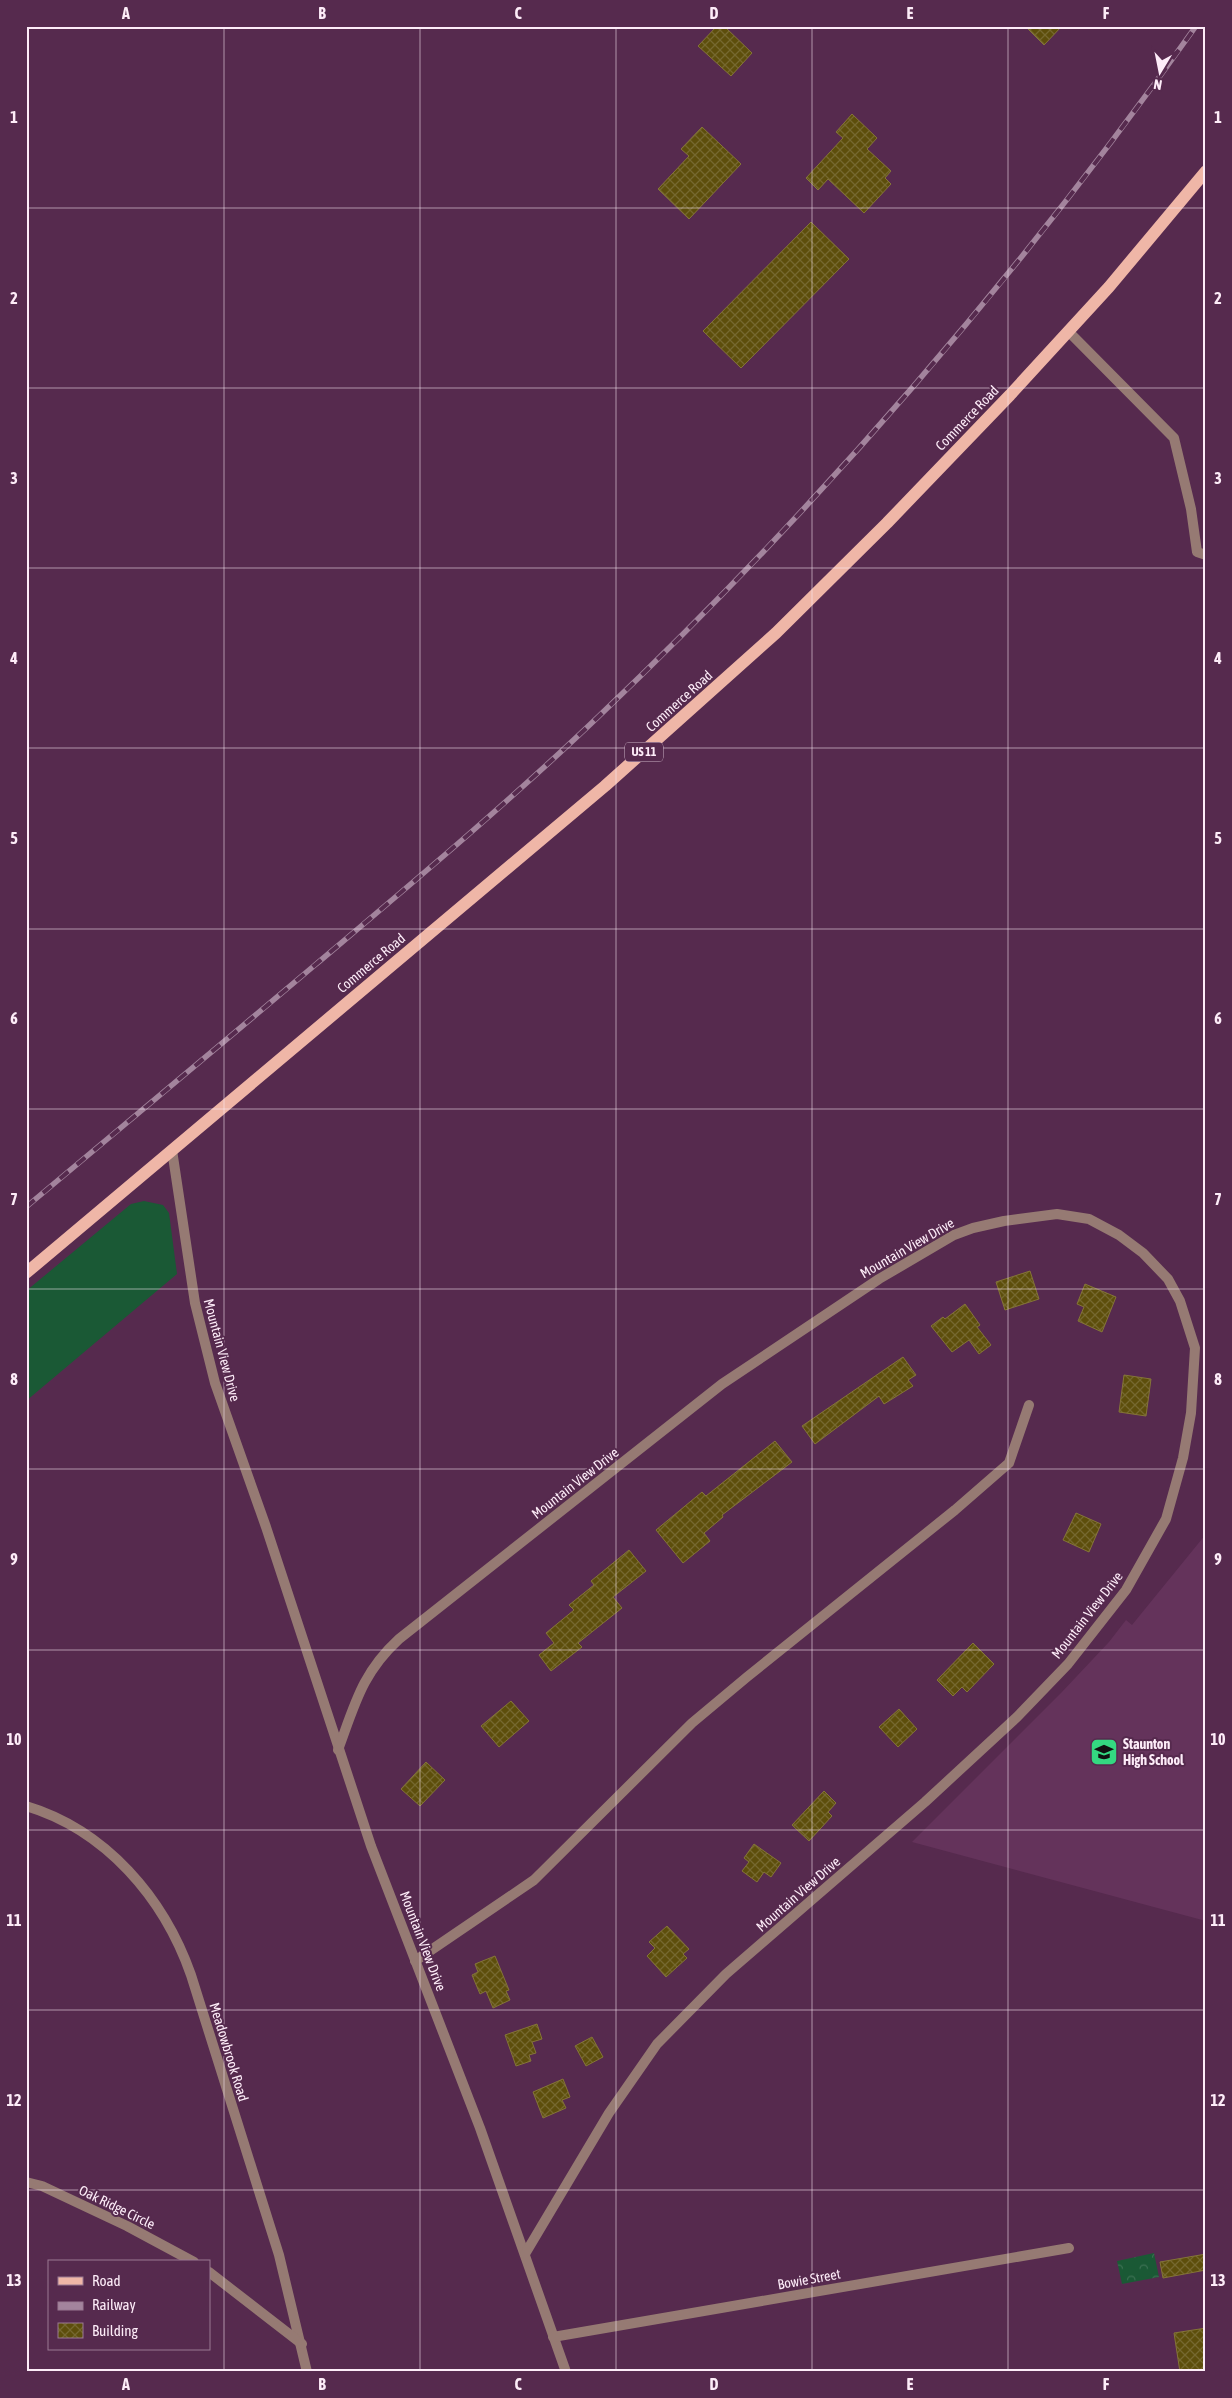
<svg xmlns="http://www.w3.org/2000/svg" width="1232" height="2398" viewBox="0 0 1232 2398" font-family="'Asap Condensed',sans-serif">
	<defs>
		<pattern id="park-crowns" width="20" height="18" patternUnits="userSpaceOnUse" patternTransform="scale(1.25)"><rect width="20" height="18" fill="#1a5935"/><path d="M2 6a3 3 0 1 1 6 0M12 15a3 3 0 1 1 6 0" fill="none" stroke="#3c7153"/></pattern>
		<pattern id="building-cross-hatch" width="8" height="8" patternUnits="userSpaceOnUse" patternTransform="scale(1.25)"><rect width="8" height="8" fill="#5d4e0b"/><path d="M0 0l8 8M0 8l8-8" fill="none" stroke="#75682f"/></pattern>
	</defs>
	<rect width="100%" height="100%" fill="#562a4e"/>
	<polygon fill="#64335b" points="1206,1534 1206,1921 912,1842 1061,1693 1109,1642 1126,1620 1132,1625"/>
	<polygon fill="#1a5935" points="144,1201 163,1205 169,1213 177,1274 26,1401 26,1291 131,1204"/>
	<polygon fill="url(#park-crowns)" points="1154,2253 1159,2277 1122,2284 1117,2261"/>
	<g fill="url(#building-cross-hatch)" stroke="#847438">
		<polygon points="717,26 724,26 752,53 731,76 698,46"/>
		<polygon points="1025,26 1062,26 1044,45"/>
		<polygon points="852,114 877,138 867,149 891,171 885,178 891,184 864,213 828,179 818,190 806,178 843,138 836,132"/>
		<polygon points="702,127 741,164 689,219 658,189 689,156 681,149"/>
		<polygon points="811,222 849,259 741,368 703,331"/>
		<polygon points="1030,1271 1039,1299 1005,1310 996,1282"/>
		<polygon points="1085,1284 1116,1297 1102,1332 1078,1321 1084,1307 1077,1304"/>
		<polygon points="965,1304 980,1325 977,1327 991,1345 979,1354 969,1340 952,1352 931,1326 943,1317 945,1319"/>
		<polygon points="903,1357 916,1375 908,1380 913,1386 884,1404 879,1396 815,1444 802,1426"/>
		<polygon points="1124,1375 1151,1379 1146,1416 1119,1412"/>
		<polygon points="775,1441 792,1462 722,1515 723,1517 704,1533 710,1541 683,1563 656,1530 702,1492 706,1496"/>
		<polygon points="1076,1513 1101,1524 1089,1552 1063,1540"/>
		<polygon points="629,1550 646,1571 613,1597 622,1608 578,1643 582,1647 551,1671 539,1655 554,1643 546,1633 574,1610 569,1605 594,1585 591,1581"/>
		<polygon points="973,1643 994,1664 967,1692 962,1687 953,1696 937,1680"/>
		<polygon points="511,1701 529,1721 499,1747 481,1726"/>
		<polygon points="899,1709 917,1729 898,1747 879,1727"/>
		<polygon points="426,1762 445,1780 420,1806 401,1789"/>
		<polygon points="824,1791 836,1803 828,1812 832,1816 809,1841 792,1825"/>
		<polygon points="754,1844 781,1863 771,1877 764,1872 757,1882 742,1871 749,1862 744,1858"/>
		<polygon points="667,1926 689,1949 683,1954 687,1958 666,1977 647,1956 655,1948 649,1942"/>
		<polygon points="495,1956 509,1990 506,1991 510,2000 493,2008 486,1991 480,1994 472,1975 478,1972 475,1964"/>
		<polygon points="537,2024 542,2039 532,2042 536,2053 529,2055 531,2061 516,2066 505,2035"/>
		<polygon points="592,2037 603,2057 586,2066 575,2046"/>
		<polygon points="563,2079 570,2097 562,2100 566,2108 543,2118 533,2092"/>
		<polygon points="1206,2254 1206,2270 1163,2278 1160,2262"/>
		<polygon points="1206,2328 1206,2372 1180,2372 1174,2333"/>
	</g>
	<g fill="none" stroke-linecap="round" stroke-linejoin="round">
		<g stroke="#967a73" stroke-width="10">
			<polyline points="1068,331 1174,438 1191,509 1197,552 1206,555"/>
			<polyline points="415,1961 534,1880 692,1723 747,1677 955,1510 1009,1463 1029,1405"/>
		</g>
		<g stroke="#967a73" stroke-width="10">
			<polyline points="172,1150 195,1303 215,1383 266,1527 371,1846 480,2128 566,2372"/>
			<path d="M338,1750C355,1704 362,1673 399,1639L722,1384L879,1279L954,1235L973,1228L1004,1221L1057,1214L1089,1219L1119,1235L1143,1253L1168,1279L1180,1301L1195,1348L1191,1413L1183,1458L1166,1519L1126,1590L1068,1664L1017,1717L925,1802L726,1974L657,2044L609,2113L525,2254"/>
			<path d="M26,1806C106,1830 164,1898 191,1975L279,2255L307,2372"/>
			<polyline points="26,2182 42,2186 127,2226 194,2262"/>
			<polyline points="209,2272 302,2344"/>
			<polyline points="553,2337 1069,2248"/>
		</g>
		<polyline stroke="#efb6a7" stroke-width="12" points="26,1273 605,786 776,633 887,523 1010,395 1109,287 1206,171"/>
		<g stroke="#a3849d" stroke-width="5.5">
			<path id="rail" d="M26,1207C123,1126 219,1046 315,965C411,884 508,803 599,716C817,509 1022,272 1196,26"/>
		</g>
		<use href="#rail" stroke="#562a4e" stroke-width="4" stroke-dasharray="11" stroke-linecap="butt"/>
	</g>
	<path fill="none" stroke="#fdecf8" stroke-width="1" stroke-opacity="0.55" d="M224,26V2372M420,26V2372M616,26V2372M812,26V2372M1008,26V2372M26,208H1206M26,388H1206M26,568H1206M26,748H1206M26,929H1206M26,1109H1206M26,1289H1206M26,1469H1206M26,1650H1206M26,1830H1206M26,2010H1206M26,2190H1206"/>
	<defs>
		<g id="school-square" transform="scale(1.4375)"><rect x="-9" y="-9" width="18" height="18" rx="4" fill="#34d881" stroke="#562a4e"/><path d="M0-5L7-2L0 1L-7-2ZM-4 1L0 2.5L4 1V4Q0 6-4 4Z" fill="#111"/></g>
	</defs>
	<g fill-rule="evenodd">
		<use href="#school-square" x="1104" y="1752"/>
	</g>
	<g text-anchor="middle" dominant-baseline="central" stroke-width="4" stroke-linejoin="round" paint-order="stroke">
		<rect fill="#562a4e" stroke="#cbb2c5" stroke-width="1" x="625" y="742.5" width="38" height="19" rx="4"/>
		<g font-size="12" font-weight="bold" fill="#fdecf8">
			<text x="644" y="752">US 11</text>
		</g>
		<g font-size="14" fill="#fdecf8" stroke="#562a4e">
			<text transform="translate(967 418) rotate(-46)">Commerce Road</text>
			<text transform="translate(679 701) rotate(-42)">Commerce Road</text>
			<text transform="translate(371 963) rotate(-40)">Commerce Road</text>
			<text transform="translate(907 1248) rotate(-30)">Mountain View Drive</text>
			<text transform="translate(222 1350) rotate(75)">Mountain View Drive</text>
			<text transform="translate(575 1483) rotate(-38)">Mountain View Drive</text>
			<text transform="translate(1087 1615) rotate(-52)">Mountain View Drive</text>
			<text transform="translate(798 1894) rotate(-41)">Mountain View Drive</text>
			<text transform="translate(423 1941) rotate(69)">Mountain View Drive</text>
			<text transform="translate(229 2052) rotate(73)">Meadowbrook Road</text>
			<text transform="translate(117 2207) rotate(26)">Oak Ridge Circle</text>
			<text transform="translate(809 2279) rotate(-10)">Bowie Street</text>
		</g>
		<g font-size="14" font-weight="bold" fill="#fdecf8" stroke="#562a4e" text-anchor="start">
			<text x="1123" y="1744">Staunton<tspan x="1123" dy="16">High School</tspan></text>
		</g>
	</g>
	<rect width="1232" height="2398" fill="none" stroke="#562a4e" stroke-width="55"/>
	<rect x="48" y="2260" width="162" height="90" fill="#562a4e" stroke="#997892"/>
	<rect x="58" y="2277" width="25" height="8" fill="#efb6a7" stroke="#997892"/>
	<text x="92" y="2286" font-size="15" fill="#fdecf8">Road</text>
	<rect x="58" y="2302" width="25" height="8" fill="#a3849d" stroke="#997892"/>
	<text x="92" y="2310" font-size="15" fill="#fdecf8">Railway</text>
	<rect x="58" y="2323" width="25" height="15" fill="url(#building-cross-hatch)" stroke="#997892"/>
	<text x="92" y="2336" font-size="15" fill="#fdecf8">Building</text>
	<g transform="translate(1160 72) rotate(190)" stroke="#562a4e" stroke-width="4" paint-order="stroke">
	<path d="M0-4L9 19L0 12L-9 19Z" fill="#fdecf8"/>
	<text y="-8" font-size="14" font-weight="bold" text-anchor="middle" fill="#fdecf8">N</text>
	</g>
	<rect x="28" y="28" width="1176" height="2342" fill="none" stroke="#fdecf8" stroke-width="2"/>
	<g font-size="16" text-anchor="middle" font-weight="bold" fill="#fdecf8">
		<text x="126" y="19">A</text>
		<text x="322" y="19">B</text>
		<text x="518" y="19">C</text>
		<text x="714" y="19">D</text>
		<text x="910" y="19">E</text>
		<text x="1106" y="19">F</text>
		<text x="14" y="123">1</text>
		<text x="1218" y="123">1</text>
		<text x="14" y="304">2</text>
		<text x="1218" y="304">2</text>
		<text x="14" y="484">3</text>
		<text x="1218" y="484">3</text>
		<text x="14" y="664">4</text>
		<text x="1218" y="664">4</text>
		<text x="14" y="844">5</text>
		<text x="1218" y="844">5</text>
		<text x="14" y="1024">6</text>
		<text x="1218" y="1024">6</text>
		<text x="14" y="1205">7</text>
		<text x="1218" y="1205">7</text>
		<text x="14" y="1385">8</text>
		<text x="1218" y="1385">8</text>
		<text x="14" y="1565">9</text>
		<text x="1218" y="1565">9</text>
		<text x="14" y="1745">10</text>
		<text x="1218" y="1745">10</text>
		<text x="14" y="1926">11</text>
		<text x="1218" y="1926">11</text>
		<text x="14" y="2106">12</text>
		<text x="1218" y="2106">12</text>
		<text x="14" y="2286">13</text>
		<text x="1218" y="2286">13</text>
		<text x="126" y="2390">A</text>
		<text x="322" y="2390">B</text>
		<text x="518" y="2390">C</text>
		<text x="714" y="2390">D</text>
		<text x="910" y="2390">E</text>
		<text x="1106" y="2390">F</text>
	</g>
</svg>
